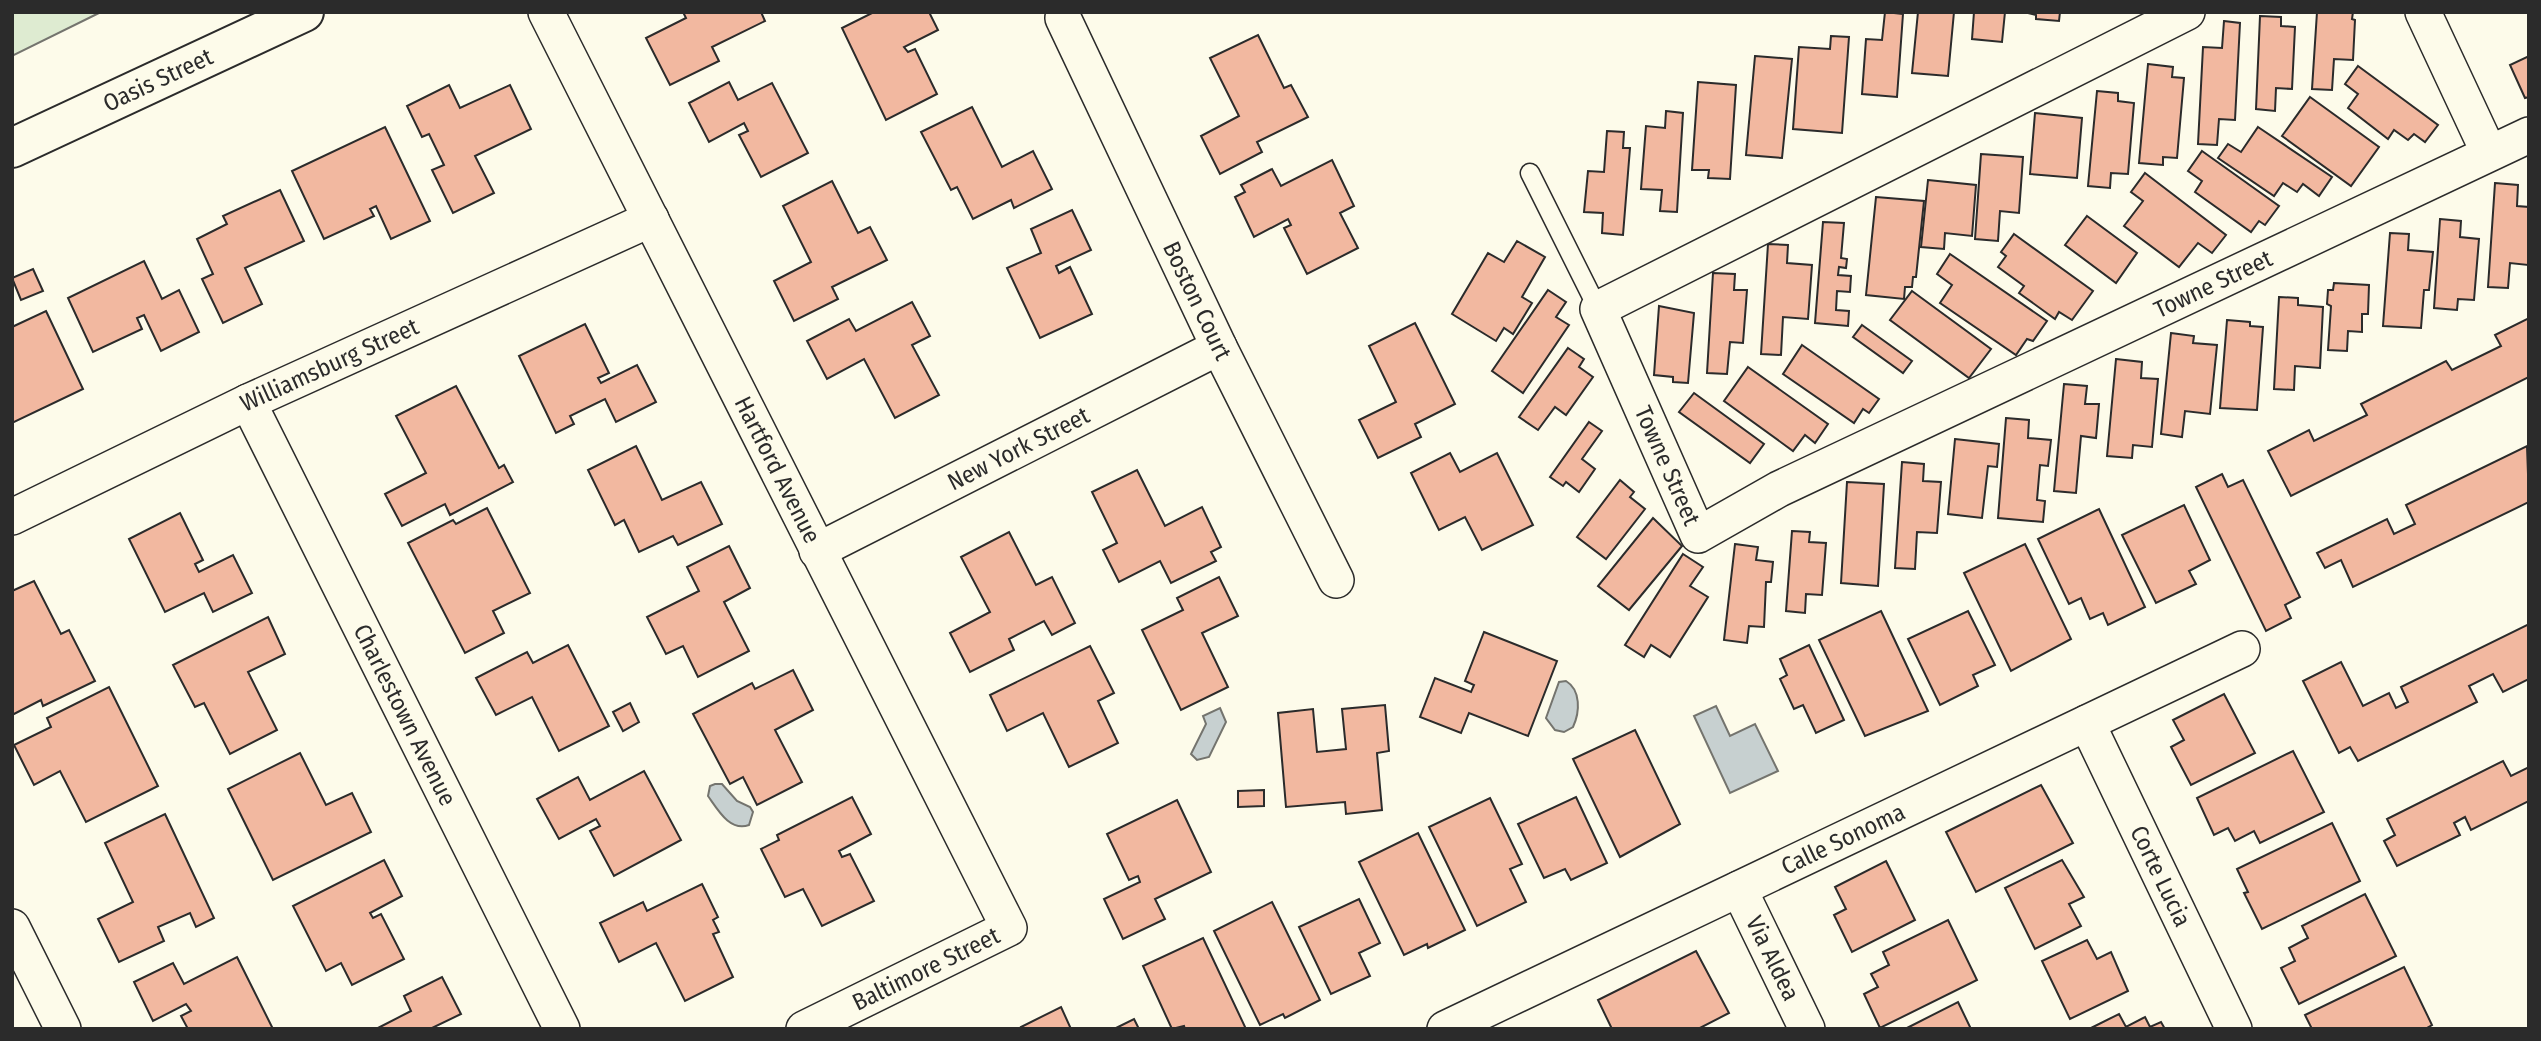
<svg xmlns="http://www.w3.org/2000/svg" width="2541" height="1041" viewBox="0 0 2541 1041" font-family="'Fira Sans Condensed',sans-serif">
	<rect width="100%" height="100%" fill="#fdfbea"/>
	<polygon fill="#deebd1" stroke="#74746e" stroke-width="2" points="12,12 101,12 12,56"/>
	<g fill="#c7d0d0" stroke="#74746e" stroke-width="2">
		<path d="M1566,681C1581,690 1580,712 1573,727L1564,732L1555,730L1546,718L1559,682Z"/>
		<polygon points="1716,706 1730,736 1755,724 1778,771 1730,793 1694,716"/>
		<polygon points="1220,708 1226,722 1209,757 1197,760 1191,754 1206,724 1203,716"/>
		<path d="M715,784H722L737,801L750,807L753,812L749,825C730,832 718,810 708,796L710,786Z"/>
	</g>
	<g fill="#f2b8a0" stroke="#2b2b2b" stroke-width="2">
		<polygon points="683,12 761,12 765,21 712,47 719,61 670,85 646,38 686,18"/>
		<polygon points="874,12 929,12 938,30 904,47 908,52 915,49 937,94 886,120 842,28"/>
		<polygon points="1885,12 1903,14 1897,97 1862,94 1866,39 1882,40"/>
		<polygon points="1918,12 1954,12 1948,76 1912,73"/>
		<polygon points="1974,12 2005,12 2002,42 1972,39"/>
		<polygon points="2024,12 2060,12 2059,21 2036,19 2036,15"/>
		<polygon points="2317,12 2353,12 2352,19 2355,20 2353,60 2334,59 2332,90 2312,89"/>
		<polygon points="2260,16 2281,17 2281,26 2295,27 2292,89 2276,88 2275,111 2256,109"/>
		<polygon points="2224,21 2240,23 2235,120 2219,119 2217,145 2198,144 2203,47 2222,48"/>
		<polygon points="1258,35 1284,88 1291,85 1308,117 1257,142 1262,152 1220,174 1201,136 1239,116 1210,58"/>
		<polygon points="1831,36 1849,37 1842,133 1793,129 1799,47 1830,49"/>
		<polygon points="1755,56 1792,59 1782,158 1746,155"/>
		<polygon points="2529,56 2529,97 2525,98 2510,65"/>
		<polygon points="2148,64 2173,67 2172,77 2184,78 2177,158 2163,157 2163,165 2139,163"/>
		<polygon points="2358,66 2438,125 2425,142 2414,134 2408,140 2394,130 2388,139 2348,108 2358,94 2345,84"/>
		<polygon points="729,82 738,100 772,83 808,153 761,177 739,135 748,131 744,123 709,142 689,103"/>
		<polygon points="1698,82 1736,85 1730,179 1708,178 1709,170 1692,170"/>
		<polygon points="449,85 460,108 510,85 531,129 475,156 494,193 453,213 432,170 444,165 429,134 422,137 407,106"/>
		<polygon points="2097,91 2118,93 2118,101 2134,103 2128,174 2111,173 2110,188 2088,186"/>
		<polygon points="2310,97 2379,147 2351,186 2282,136"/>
		<polygon points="972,107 1002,167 1033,151 1052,189 1014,208 1011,200 973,219 957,187 951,190 921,132"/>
		<polygon points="1666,111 1683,113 1677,212 1660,211 1662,190 1641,189 1646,126 1665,128"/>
		<polygon points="2035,113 2082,118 2077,178 2030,174"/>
		<polygon points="385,127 430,221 391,239 376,206 370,209 374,216 324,239 292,171"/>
		<polygon points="2258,127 2332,177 2319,196 2303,184 2297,192 2283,183 2274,196 2218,158 2228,144 2241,152"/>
		<polygon points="1607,131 1624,132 1623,148 1630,148 1623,235 1602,233 1603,213 1584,212 1588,171 1604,172"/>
		<polygon points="2202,151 2279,206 2265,225 2259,221 2251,232 2195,192 2202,181 2188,171"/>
		<polygon points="1981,154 2023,157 2019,213 2000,211 1998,241 1975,239"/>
		<polygon points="1332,160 1354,206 1340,213 1358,248 1307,274 1284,228 1291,225 1288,219 1254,237 1235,197 1245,192 1241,185 1272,169 1281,186"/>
		<polygon points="2145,173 2226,235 2212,253 2198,243 2179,267 2124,226 2143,201 2131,192"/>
		<polygon points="1928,180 1976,185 1972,236 1945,233 1944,249 1921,247"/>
		<polygon points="832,181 858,233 870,227 887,260 832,287 838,299 794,321 774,281 811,262 783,206"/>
		<polygon points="2495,183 2518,185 2517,206 2529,207 2528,265 2510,263 2508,288 2488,287"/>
		<polygon points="280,190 304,241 245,268 262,304 223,323 202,279 213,274 197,239 227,224 223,216"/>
		<polygon points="1876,197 1924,201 1916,277 1913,277 1912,287 1905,287 1904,299 1866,295"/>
		<polygon points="1072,210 1091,250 1056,266 1059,273 1070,267 1092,314 1040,338 1007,268 1041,253 1031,229"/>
		<polygon points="2087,216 2137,253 2116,283 2065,245"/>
		<polygon points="2440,219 2461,221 2460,237 2479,239 2474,300 2458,299 2457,310 2434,308"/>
		<polygon points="1823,222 1844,223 1841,258 1847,259 1846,268 1839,267 1838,275 1851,276 1850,292 1837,291 1836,310 1849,311 1848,326 1815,323"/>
		<polygon points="2390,233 2409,234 2408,250 2433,252 2429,290 2424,290 2421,328 2383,326"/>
		<polygon points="2014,234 2093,291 2072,320 2059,312 2055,319 2019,293 2024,286 1998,267 2006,256 2001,252"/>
		<polygon points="1517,241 1545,257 1522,297 1532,303 1513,334 1504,328 1496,341 1452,314 1488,253 1504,262"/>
		<polygon points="1768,244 1788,245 1787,263 1812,265 1808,319 1783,317 1781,355 1761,354"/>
		<polygon points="1950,254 2047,321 2033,341 2027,339 2016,355 1940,303 1952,285 1937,274"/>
		<polygon points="144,261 162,299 179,290 199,332 161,351 144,315 137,318 142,329 93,352 68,298"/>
		<polygon points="33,269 43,291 21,300 12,278"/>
		<polygon points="1713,273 1735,274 1734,290 1747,290 1743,343 1730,342 1727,374 1707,373"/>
		<polygon points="2334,283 2369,285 2368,314 2362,314 2362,332 2348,331 2347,351 2328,350 2331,306 2327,304 2328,290 2333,290"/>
		<polygon points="1548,290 1566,302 1556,317 1569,325 1523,393 1492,371"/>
		<polygon points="1912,291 1991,349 1969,378 1890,320"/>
		<polygon points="2279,297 2298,298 2298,305 2323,307 2320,368 2295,366 2294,390 2274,389"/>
		<polygon points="912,302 930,336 912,345 939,395 895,418 864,359 827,379 807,341 849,319 856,331"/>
		<polygon points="1659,306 1694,313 1688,383 1673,382 1673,377 1654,375"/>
		<polygon points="46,311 83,389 12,423 12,327"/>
		<polygon points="2529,318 2529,377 2291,496 2268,451 2309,430 2314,441 2367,415 2361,404 2446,361 2452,370 2501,346 2495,335"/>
		<polygon points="2227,320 2250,322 2250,326 2263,327 2257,410 2220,408"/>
		<polygon points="1415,323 1455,404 1415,424 1421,437 1378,458 1359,420 1396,402 1369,346"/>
		<polygon points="585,324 609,373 598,378 601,383 637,365 656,402 616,422 605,399 570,416 574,424 556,433 519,356"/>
		<polygon points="1862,325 1912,361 1903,373 1853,337"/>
		<polygon points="2171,333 2194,336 2193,343 2217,345 2210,414 2185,411 2182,437 2161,434"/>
		<polygon points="1802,345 1879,399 1869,413 1863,409 1854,423 1783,374"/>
		<polygon points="1568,348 1584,359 1579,367 1593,377 1566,415 1555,407 1538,430 1519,417"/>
		<polygon points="2116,359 2142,362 2141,378 2158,379 2152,447 2133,445 2132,458 2107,456"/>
		<polygon points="1748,367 1828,424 1815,443 1805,435 1793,451 1724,401"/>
		<polygon points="2064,384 2087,386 2085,404 2099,404 2096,438 2081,436 2076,493 2054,491"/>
		<polygon points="456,386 499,468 504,465 513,482 450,515 445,504 402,526 385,494 426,473 396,416"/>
		<polygon points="1694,393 1764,444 1750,463 1679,412"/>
		<polygon points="2006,418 2029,420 2028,438 2051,440 2048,466 2040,465 2037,500 2045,501 2043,522 1998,518"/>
		<polygon points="1589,422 1602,431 1582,459 1595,469 1579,492 1566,482 1563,486 1550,477"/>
		<polygon points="1955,439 1999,444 1997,467 1988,466 1982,518 1948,514"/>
		<polygon points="636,446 662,500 701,482 722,524 678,545 673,536 639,552 624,520 615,525 588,470"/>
		<polygon points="2527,446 2529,502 2353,587 2341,560 2325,568 2317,553 2387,519 2394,534 2415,524 2406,505"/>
		<polygon points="1450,453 1460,472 1497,453 1533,525 1482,550 1465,517 1439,530 1411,473"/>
		<polygon points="1902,462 1924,464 1923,481 1941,482 1937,533 1917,532 1915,569 1895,568"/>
		<polygon points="1137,470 1165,526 1202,507 1221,547 1211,552 1216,561 1171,583 1160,561 1119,582 1103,550 1117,543 1092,492"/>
		<polygon points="2222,474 2228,487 2243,480 2300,597 2285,605 2291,618 2266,631 2196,487"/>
		<polygon points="1620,480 1634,492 1630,497 1645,509 1606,559 1577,537"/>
		<polygon points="1847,482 1884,484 1878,586 1841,583"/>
		<polygon points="2184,505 2210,560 2189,571 2196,584 2156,603 2122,535"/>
		<polygon points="487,508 530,593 493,611 504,633 465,653 408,543 453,520 456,524"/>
		<polygon points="2099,509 2145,607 2108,625 2103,613 2090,619 2081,598 2069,604 2038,539"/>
		<polygon points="180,513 203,560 195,564 199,572 233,555 252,593 213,612 204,593 165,612 129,539"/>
		<polygon points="1653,518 1682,546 1629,610 1598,586"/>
		<polygon points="1792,531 1810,532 1809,542 1826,543 1822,595 1806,594 1805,613 1786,611"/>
		<polygon points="1009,532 1036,585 1052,577 1075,623 1052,635 1044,621 1009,639 1014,650 970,672 950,633 990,612 961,557"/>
		<polygon points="1735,544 1758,547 1756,560 1773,562 1771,582 1766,582 1764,627 1749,626 1747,643 1724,640"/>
		<polygon points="2025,544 2071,639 2011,671 1964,573"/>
		<polygon points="729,546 750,588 724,602 749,651 698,677 683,646 666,654 647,617 699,591 687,567"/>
		<polygon points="1683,554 1703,567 1690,586 1708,597 1670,657 1651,645 1644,657 1625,645"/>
		<polygon points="1219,577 1238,616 1202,633 1228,687 1181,710 1142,630 1183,610 1177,598"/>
		<polygon points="34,581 61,634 69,630 95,681 43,706 41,700 12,715 12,591"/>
		<polygon points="1881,611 1928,711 1865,736 1819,640"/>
		<polygon points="1968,611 1995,665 1973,675 1978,686 1940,705 1908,639"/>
		<polygon points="268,617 285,654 248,672 277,730 230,754 204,703 195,707 173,665"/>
		<polygon points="2529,624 2529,679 2503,692 2493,674 2469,686 2477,702 2358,761 2350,747 2339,753 2303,681 2341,662 2363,706 2389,693 2396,708 2408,702 2401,687"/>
		<polygon points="1484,632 1557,661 1528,736 1469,713 1461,733 1420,717 1435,678 1471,692 1474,685 1465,681"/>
		<polygon points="568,645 609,726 559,751 532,697 496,715 476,678 527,652 533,663"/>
		<polygon points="1809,645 1844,720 1816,733 1803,705 1794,709 1780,679 1787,675 1780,659"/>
		<polygon points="1090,646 1114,693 1098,701 1118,743 1069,767 1043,713 1007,731 990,695"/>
		<polygon points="793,670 813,710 775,730 802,782 757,805 743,777 730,784 693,714 752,683 755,689"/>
		<polygon points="109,687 158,786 86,822 60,771 34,785 14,745 51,727 47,718"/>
		<polygon points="2224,694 2255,753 2191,785 2171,747 2184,740 2173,720"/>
		<polygon points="630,703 639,722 623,731 613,712"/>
		<polygon points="1385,705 1389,751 1377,753 1382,810 1346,814 1345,802 1286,807 1278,713 1313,709 1317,752 1346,749 1342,709"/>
		<polygon points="1635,730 1680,824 1620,857 1573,759"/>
		<polygon points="2293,751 2324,812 2260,843 2254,831 2235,841 2228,828 2214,835 2197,798"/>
		<polygon points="300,753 326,805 352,793 371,832 273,880 228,789"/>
		<polygon points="2503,761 2511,776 2529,767 2529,801 2471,830 2465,817 2454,823 2460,835 2397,866 2384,841 2395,835 2387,819"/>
		<polygon points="644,771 681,840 614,876 590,831 600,826 596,819 559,839 537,799 578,777 590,800"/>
		<polygon points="2041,785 2073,843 1976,892 1946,832"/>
		<polygon points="1264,790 1264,806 1238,807 1238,791"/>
		<polygon points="852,797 871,834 839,851 842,857 850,854 874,901 822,926 803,889 785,897 761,849 779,840 777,835"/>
		<polygon points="1576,797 1607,863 1571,880 1565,869 1544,878 1518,824"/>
		<polygon points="1490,798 1522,864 1510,869 1526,902 1477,926 1429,827"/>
		<polygon points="1177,800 1211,872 1155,899 1165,919 1123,939 1104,899 1140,882 1138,876 1129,880 1107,834"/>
		<polygon points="165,814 214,918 196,927 190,913 158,927 164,941 119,962 98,919 133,902 105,843"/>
		<polygon points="2332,823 2360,881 2262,929 2244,893 2248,892 2237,869"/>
		<polygon points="1418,833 1465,930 1428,948 1427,944 1404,955 1359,862"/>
		<polygon points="384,860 402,896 370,913 373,918 381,914 404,959 352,985 341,963 326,971 293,906"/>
		<polygon points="2062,860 2084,897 2069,904 2081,926 2035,949 2005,888"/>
		<polygon points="1886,861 1915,920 1852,952 1834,915 1846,909 1835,887"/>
		<polygon points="702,884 718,917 713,920 719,932 713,934 733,977 685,1001 656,943 619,962 600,923 643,902 647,911"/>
		<polygon points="2365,894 2396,956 2299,1004 2281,968 2295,961 2289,948 2308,938 2302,926"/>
		<polygon points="1359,899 1380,943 1359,953 1370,976 1331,994 1299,927"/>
		<polygon points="1272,902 1320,1000 1285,1018 1283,1014 1260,1025 1214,931"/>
		<polygon points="1948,920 1977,980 1880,1028 1864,994 1878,987 1871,974 1889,965 1883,952"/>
		<polygon points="1203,938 1246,1029 1185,1029 1184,1026 1172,1029 1143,966"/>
		<polygon points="2087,940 2097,959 2111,952 2128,991 2070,1019 2042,961"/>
		<polygon points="1696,951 1729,1013 1698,1029 1612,1029 1598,1000"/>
		<polygon points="237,957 273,1029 188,1029 181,1016 191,1011 186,1004 153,1021 134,982 173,963 184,984"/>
		<polygon points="2404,967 2432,1025 2425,1029 2312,1029 2305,1015"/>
		<polygon points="442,977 461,1014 430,1029 376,1029 411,1011 404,996"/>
		<polygon points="1958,1002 1971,1029 1905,1029"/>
		<polygon points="1061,1007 1071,1029 1022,1029 1021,1027"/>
		<polygon points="2119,1014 2126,1027 2145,1017 2150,1027 2161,1022 2165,1029 2089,1029"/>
		<polygon points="1134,1019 1139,1029 1114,1029"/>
	</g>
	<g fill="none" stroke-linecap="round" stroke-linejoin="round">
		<g stroke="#2b2b2b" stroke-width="21">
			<polyline id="service" points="1530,173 1598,309"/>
		</g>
		<g stroke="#2b2b2b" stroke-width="38">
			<g id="minor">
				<path id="s1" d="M546,12L1009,928L804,1029"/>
				<path id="s2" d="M2187,12L1598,309L1698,535L1779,489L2529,135"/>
				<polyline points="2423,12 2489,153"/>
				<path id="s3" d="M1063,18L1219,347L1336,580"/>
				<path id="s4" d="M248,402L562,1029"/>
				<path id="s5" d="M12,517L248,402L651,219"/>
				<path id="s6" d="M817,551L1219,347"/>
				<path id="s7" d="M2087,723L2234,1029"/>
				<path id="s8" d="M1739,889L1807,1029"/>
				<polyline points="12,927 63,1029"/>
				<path id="s9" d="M1445,1029L2242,649"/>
			</g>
		</g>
		<g stroke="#2b2b2b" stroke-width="42">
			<g id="tertiary">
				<path id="s10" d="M12,148L304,12"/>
			</g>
		</g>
		<use href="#service" stroke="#fdfbea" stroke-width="18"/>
		<use href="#minor" stroke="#fdfbea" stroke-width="35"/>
		<use href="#tertiary" stroke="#fdfbea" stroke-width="38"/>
	</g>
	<g text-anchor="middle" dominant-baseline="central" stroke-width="5" stroke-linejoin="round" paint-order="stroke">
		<g font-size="24" fill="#2b2b2b" stroke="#fdfbea">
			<text stroke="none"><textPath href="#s10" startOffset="161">Oasis Street</textPath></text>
			<text stroke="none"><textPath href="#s2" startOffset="1480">Towne Street</textPath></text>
			<text stroke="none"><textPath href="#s3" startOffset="313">Boston Court</textPath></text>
			<text stroke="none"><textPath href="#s5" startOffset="352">Williamsburg Street</textPath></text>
			<text stroke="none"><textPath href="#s6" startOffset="226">New York Street</textPath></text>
			<text stroke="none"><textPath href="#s2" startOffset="831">Towne Street</textPath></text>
			<text stroke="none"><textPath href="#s1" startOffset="513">Hartford Avenue</textPath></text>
			<text stroke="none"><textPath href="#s4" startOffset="350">Charlestown Avenue</textPath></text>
			<text stroke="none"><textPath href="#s9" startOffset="441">Calle Sonoma</textPath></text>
			<text stroke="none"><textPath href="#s7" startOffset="170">Corte Lucia</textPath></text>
			<text stroke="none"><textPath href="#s8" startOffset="77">Via Aldea</textPath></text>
			<text transform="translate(926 969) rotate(-26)">Baltimore Street</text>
		</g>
	</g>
	<rect width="2541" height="1041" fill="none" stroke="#2b2b2b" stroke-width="28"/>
</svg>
